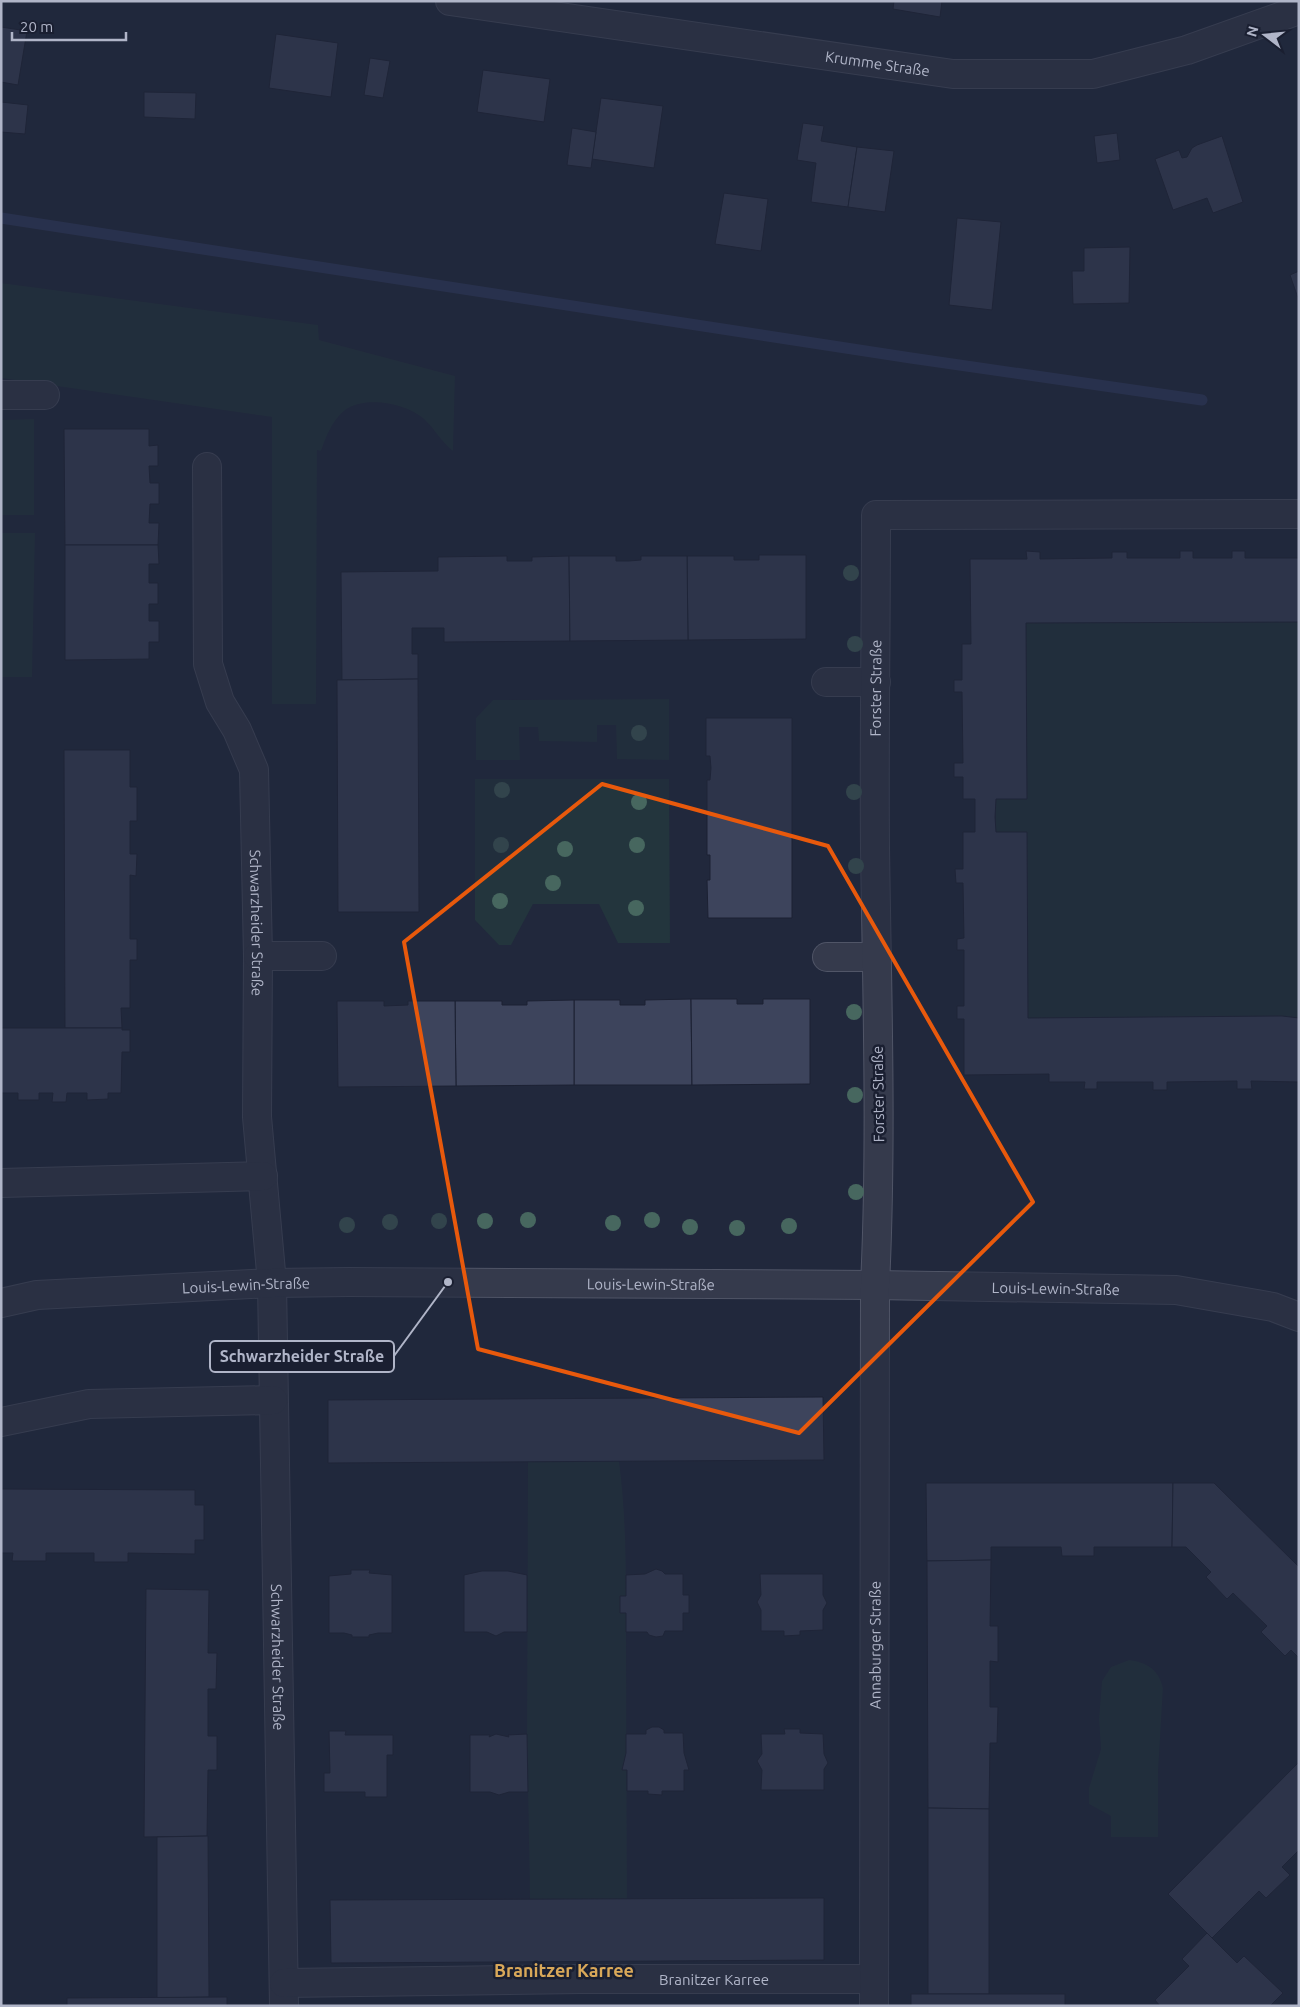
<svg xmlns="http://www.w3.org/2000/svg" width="1300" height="2007" viewBox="0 0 1300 2007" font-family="Ubuntu,sans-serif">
	<rect width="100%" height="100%" fill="#21283c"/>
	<g fill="#23353d">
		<path d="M1,283L318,325L319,340L455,376L453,451C441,442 435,429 424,419C406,403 364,395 344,411C332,421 326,437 321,451L317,450L316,704H272V417L1,378Z"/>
		<polygon points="34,419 34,515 1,515 1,420"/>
		<polygon points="1,533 35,533 32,677 1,677"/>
		<polygon points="1299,622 1299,1018 1282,1016 1028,1018 1027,833 996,832 996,799 1027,799 1026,623"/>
		<polygon points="669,699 669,760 617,759 616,725 597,725 597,742 539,741 538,727 519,727 520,760 476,760 476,718 493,700"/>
		<polygon points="475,779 669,779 670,943 618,943 599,904 533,904 511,945 499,945 475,920"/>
		<path d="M619,1461C625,1506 626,1551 626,1596H620V1613H626V1632L627,1899H530L527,1734L528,1462Z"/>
		<path d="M1129,1660C1147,1662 1159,1670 1163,1688L1158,1773V1837H1111V1816L1089,1804V1788L1101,1749L1099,1719L1102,1681L1111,1667Z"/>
	</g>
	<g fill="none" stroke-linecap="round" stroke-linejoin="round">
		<polyline stroke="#323d62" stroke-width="11" points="1,218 911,358 1202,400"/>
	</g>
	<g fill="#3d445c" stroke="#1c2133">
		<polygon points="894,1 942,1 940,17 893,9"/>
		<polygon points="1,27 27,31 18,85 1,82"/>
		<polygon points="276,34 338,43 331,97 269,88"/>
		<polygon points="370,58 390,61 383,98 364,95"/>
		<polygon points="483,70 550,79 544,122 477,112"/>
		<polygon points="144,92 196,93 195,119 144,117"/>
		<polygon points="601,98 663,106 654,168 592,159"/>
		<polygon points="1,102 28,105 25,134 1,132"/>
		<polygon points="803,123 824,126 821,141 857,147 848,207 811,202 816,163 797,160"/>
		<polygon points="572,128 596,132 591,168 567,165"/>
		<polygon points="1117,133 1120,160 1097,163 1094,136"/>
		<polygon points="1222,136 1243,202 1213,213 1207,198 1173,210 1155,159 1179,150 1182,158 1187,157 1192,148 1197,145"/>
		<polygon points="857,147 894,151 885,212 848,207"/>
		<polygon points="724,193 768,199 761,251 715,244"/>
		<polygon points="957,218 1001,222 992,310 949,305"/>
		<polygon points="1130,247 1129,303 1073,304 1072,271 1084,271 1084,248"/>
		<polygon points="1299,271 1299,301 1290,275"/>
		<polygon points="64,429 149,429 149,446 158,445 158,466 149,466 150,483 159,483 159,504 150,504 149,523 159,523 158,545 65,545"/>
		<polygon points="65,545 158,545 159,564 149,564 149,583 158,583 158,604 149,604 149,621 159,621 159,642 149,642 149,659 65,660"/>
		<polygon points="1026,551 1040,552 1040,559 1112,558 1112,552 1127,552 1127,558 1180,558 1180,551 1193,551 1193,558 1232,558 1232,551 1245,551 1245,558 1299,558 1299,622 1026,623 1027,799 996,799 995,817 996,832 1027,832 1028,1018 1282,1016 1299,1018 1299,1082 1251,1081 1252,1089 1237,1089 1237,1081 1167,1082 1167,1090 1153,1090 1153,1082 1097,1082 1097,1089 1084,1089 1085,1082 1049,1082 1049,1074 964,1075 964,1019 957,1019 957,1006 964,1006 964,950 957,950 957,939 964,938 963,883 956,883 955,869 963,869 963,832 975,832 975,799 963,799 963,777 954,777 954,763 963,763 962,692 954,692 954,680 962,680 962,644 971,644 970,559 1027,559"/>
		<polygon points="759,555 806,555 806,639 688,640 687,556 734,556 734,560 759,560"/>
		<polygon points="507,556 507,561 532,561 532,557 569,556 570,641 444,642 444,628 412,628 412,654 418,654 418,679 342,680 341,572 438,571 438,557"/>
		<polygon points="569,556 616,556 616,561 629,561 641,560 641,556 687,556 688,640 570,641"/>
		<polygon points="418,679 419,912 338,912 337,680"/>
		<polygon points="706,718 792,718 792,918 708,918 707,880 710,880 710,855 707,855 707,780 710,780 711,768 710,756 706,756"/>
		<polygon points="64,750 130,750 130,787 137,787 137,821 130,821 130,854 137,854 136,876 130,875 130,939 137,939 137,960 130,960 130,1008 121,1008 122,1028 65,1028"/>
		<polygon points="691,999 692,1085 574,1085 574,1000 620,1000 620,1005 645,1005 645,1000"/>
		<polygon points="691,999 737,999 737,1004 763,1004 763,999 810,999 810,1084 692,1085"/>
		<polygon points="574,1000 574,1085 456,1086 455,1001 502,1001 502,1005 527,1005 527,1001"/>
		<polygon points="337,1001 384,1001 384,1006 408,1005 408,1001 455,1001 456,1086 338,1087"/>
		<polygon points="1,1028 122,1028 122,1030 130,1030 130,1052 122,1052 121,1093 108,1093 108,1099 87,1100 87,1093 67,1093 66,1102 52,1102 53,1093 39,1093 39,1100 18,1100 18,1093 1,1093"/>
		<polygon points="823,1397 824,1460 328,1463 328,1400"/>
		<polygon points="926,1483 1173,1483 1172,1547 1094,1547 1094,1556 1062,1556 1061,1547 991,1547 991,1560 927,1561"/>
		<polygon points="1173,1483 1214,1483 1299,1567 1299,1658 1291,1650 1285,1656 1261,1632 1267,1626 1233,1593 1227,1599 1206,1577 1211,1572 1186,1547 1172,1547"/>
		<polygon points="1,1489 195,1490 195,1505 204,1505 204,1540 195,1540 195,1554 128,1553 128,1562 94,1562 94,1553 46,1553 46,1561 12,1561 13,1553 1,1553"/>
		<polygon points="991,1560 990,1626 998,1626 998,1662 990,1661 990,1707 998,1707 997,1743 990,1743 989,1809 928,1808 927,1561"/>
		<polygon points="656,1569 662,1571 665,1574 683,1574 683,1595 689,1595 689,1613 683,1613 683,1631 665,1631 663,1636 656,1637 649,1635 647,1632 626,1632 626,1613 620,1613 620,1596 626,1596 626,1575 645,1574"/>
		<polygon points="351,1570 370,1570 369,1573 392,1575 392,1633 378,1633 369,1635 369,1637 352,1637 352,1635 344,1633 329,1633 329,1576 351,1574"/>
		<polygon points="482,1571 508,1571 527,1575 527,1632 504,1632 496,1636 487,1632 464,1632 464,1575"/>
		<polygon points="760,1574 823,1574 823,1595 827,1603 823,1610 823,1630 800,1631 800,1635 784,1636 784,1631 761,1631 761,1610 757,1602 761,1595"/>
		<polygon points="146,1589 209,1590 208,1653 217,1653 216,1689 208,1689 208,1736 217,1736 217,1770 208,1770 207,1836 144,1837"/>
		<polygon points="652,1727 659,1727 664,1730 664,1733 683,1733 684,1753 689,1770 684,1770 684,1791 662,1791 662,1795 648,1794 648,1791 627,1791 627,1770 622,1770 626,1753 626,1734 646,1734 646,1730"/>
		<polygon points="784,1729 800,1729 800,1733 823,1734 824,1754 828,1763 824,1769 824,1790 761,1790 762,1770 757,1761 762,1754 761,1734 785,1734"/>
		<polygon points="329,1731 346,1731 345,1735 393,1735 393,1755 387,1755 387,1797 365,1797 365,1792 324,1792 324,1773 330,1773"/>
		<polygon points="496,1734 509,1737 508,1735 527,1734 528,1792 509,1792 499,1795 490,1792 470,1792 470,1735 490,1735 489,1737"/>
		<polygon points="1299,1762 1299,1850 1282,1867 1290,1875 1266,1898 1259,1891 1212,1938 1168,1894"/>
		<polygon points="928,1808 989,1809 989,1994 928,1994"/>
		<polygon points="208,1836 209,1997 157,1998 157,1837"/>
		<polygon points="824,1898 824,1960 331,1963 330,1900"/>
		<polygon points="1207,1933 1237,1963 1244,1956 1283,1993 1270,2006 1160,2006 1155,2000 1189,1966 1182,1959"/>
		<rect x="911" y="1994" width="154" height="12"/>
		<polygon points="227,1997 227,2006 67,2006 67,1998"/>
	</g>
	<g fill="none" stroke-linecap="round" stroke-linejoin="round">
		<g stroke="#505567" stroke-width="30">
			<g id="minor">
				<path id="s1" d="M450,1L953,74H1093L1187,50L1299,10"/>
				<polyline points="1,395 45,395"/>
				<path id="s2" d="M207,467L208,664L220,702L237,730L254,770L258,956L257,1117L272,1283L284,2006"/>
				<polyline points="826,682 876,682"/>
				<polyline points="258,956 322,956"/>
				<polyline points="827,957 877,957"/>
				<polyline points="1,1183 263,1176"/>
				<path id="s3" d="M1,1303L37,1295L272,1283L349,1282L875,1285L1176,1290L1273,1307L1299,1317"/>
				<polyline points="1,1422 89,1404 273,1400"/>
				<path id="s4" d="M284,1983L580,1979H874"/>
				<path id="s5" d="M874,2006L875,1285C882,1139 877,994 875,848C874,737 876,626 876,515L1299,514"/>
			</g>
		</g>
		<use href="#minor" stroke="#353a4c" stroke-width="28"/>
	</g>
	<g fill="#47675f">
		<circle cx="851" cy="573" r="8"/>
		<circle cx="855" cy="644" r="8"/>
		<circle cx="639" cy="733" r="8"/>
		<circle cx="502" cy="790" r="8"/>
		<circle cx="854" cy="792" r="8"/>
		<circle cx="639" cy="802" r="8"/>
		<circle cx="501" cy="845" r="8"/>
		<circle cx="637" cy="845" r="8"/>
		<circle cx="565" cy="849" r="8"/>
		<circle cx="856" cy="866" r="8"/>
		<circle cx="553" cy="883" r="8"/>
		<circle cx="500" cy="901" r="8"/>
		<circle cx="636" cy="908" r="8"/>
		<circle cx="854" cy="1012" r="8"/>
		<circle cx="855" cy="1095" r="8"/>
		<circle cx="856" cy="1192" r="8"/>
		<circle cx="528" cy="1220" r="8"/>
		<circle cx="652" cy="1220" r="8"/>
		<circle cx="439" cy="1221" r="8"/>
		<circle cx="485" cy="1221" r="8"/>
		<circle cx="390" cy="1222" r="8"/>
		<circle cx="613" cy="1223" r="8"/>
		<circle cx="347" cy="1225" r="8"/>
		<circle cx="789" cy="1226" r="8"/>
		<circle cx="690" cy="1227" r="8"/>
		<circle cx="737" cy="1228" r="8"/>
	</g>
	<path d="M0 0H1300V2007H0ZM602,784L828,846L1033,1202L799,1433L478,1349L404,942Z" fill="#21283c" fill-opacity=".55" fill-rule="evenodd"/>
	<path fill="none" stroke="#e8590c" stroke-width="4" stroke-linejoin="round" d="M602,784L828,846L1033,1202L799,1433L478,1349L404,942Z"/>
	<g text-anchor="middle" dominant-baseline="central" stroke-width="5" stroke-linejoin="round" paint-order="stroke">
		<g font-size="15" fill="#b0b5c8" stroke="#1a1f31">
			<text stroke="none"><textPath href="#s1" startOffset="432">Krumme Straße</textPath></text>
			<text stroke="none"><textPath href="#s5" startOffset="1318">Forster Straße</textPath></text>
			<text stroke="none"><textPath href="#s2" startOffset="466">Schwarzheider Straße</textPath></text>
			<text transform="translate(878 1094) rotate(-91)">Forster Straße</text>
			<text stroke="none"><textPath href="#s3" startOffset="651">Louis-Lewin-Straße</textPath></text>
			<text stroke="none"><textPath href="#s3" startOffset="246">Louis-Lewin-Straße</textPath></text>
			<text stroke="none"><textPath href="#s3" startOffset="1056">Louis-Lewin-Straße</textPath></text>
			<text stroke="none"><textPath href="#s5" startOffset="361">Annaburger Straße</textPath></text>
			<text stroke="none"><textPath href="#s2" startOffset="1201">Schwarzheider Straße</textPath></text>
			<text stroke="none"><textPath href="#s4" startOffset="430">Branitzer Karree</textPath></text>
		</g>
		<g font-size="18" font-weight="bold" fill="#d9a859" stroke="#1a1f31">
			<text x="564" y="1970">Branitzer Karree</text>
		</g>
	</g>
	<path fill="none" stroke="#b0b5c8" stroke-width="2" d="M448 1282L394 1356"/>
	<circle fill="#b0b5c8" stroke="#1a1f31" stroke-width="2" cx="448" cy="1282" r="5"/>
	<rect fill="#1a1f31" stroke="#b0b5c8" stroke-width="2" x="210" y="1341" width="184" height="31" rx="5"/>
	<g font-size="16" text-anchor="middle" font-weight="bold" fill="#b0b5c8">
		<text x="302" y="1362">Schwarzheider Straße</text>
	</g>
	<rect width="1300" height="2007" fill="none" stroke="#b0b5c8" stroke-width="5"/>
	<g transform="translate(1265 35) rotate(286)" stroke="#1a1f31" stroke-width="4" paint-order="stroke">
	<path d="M0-4L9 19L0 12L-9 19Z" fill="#b0b5c8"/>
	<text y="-8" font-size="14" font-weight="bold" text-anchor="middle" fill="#b0b5c8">N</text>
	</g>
	<path d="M12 32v8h114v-8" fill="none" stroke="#b0b5c8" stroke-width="2.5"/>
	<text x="20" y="32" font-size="15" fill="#b0b5c8" stroke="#1a1f31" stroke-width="4" paint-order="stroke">20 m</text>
</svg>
